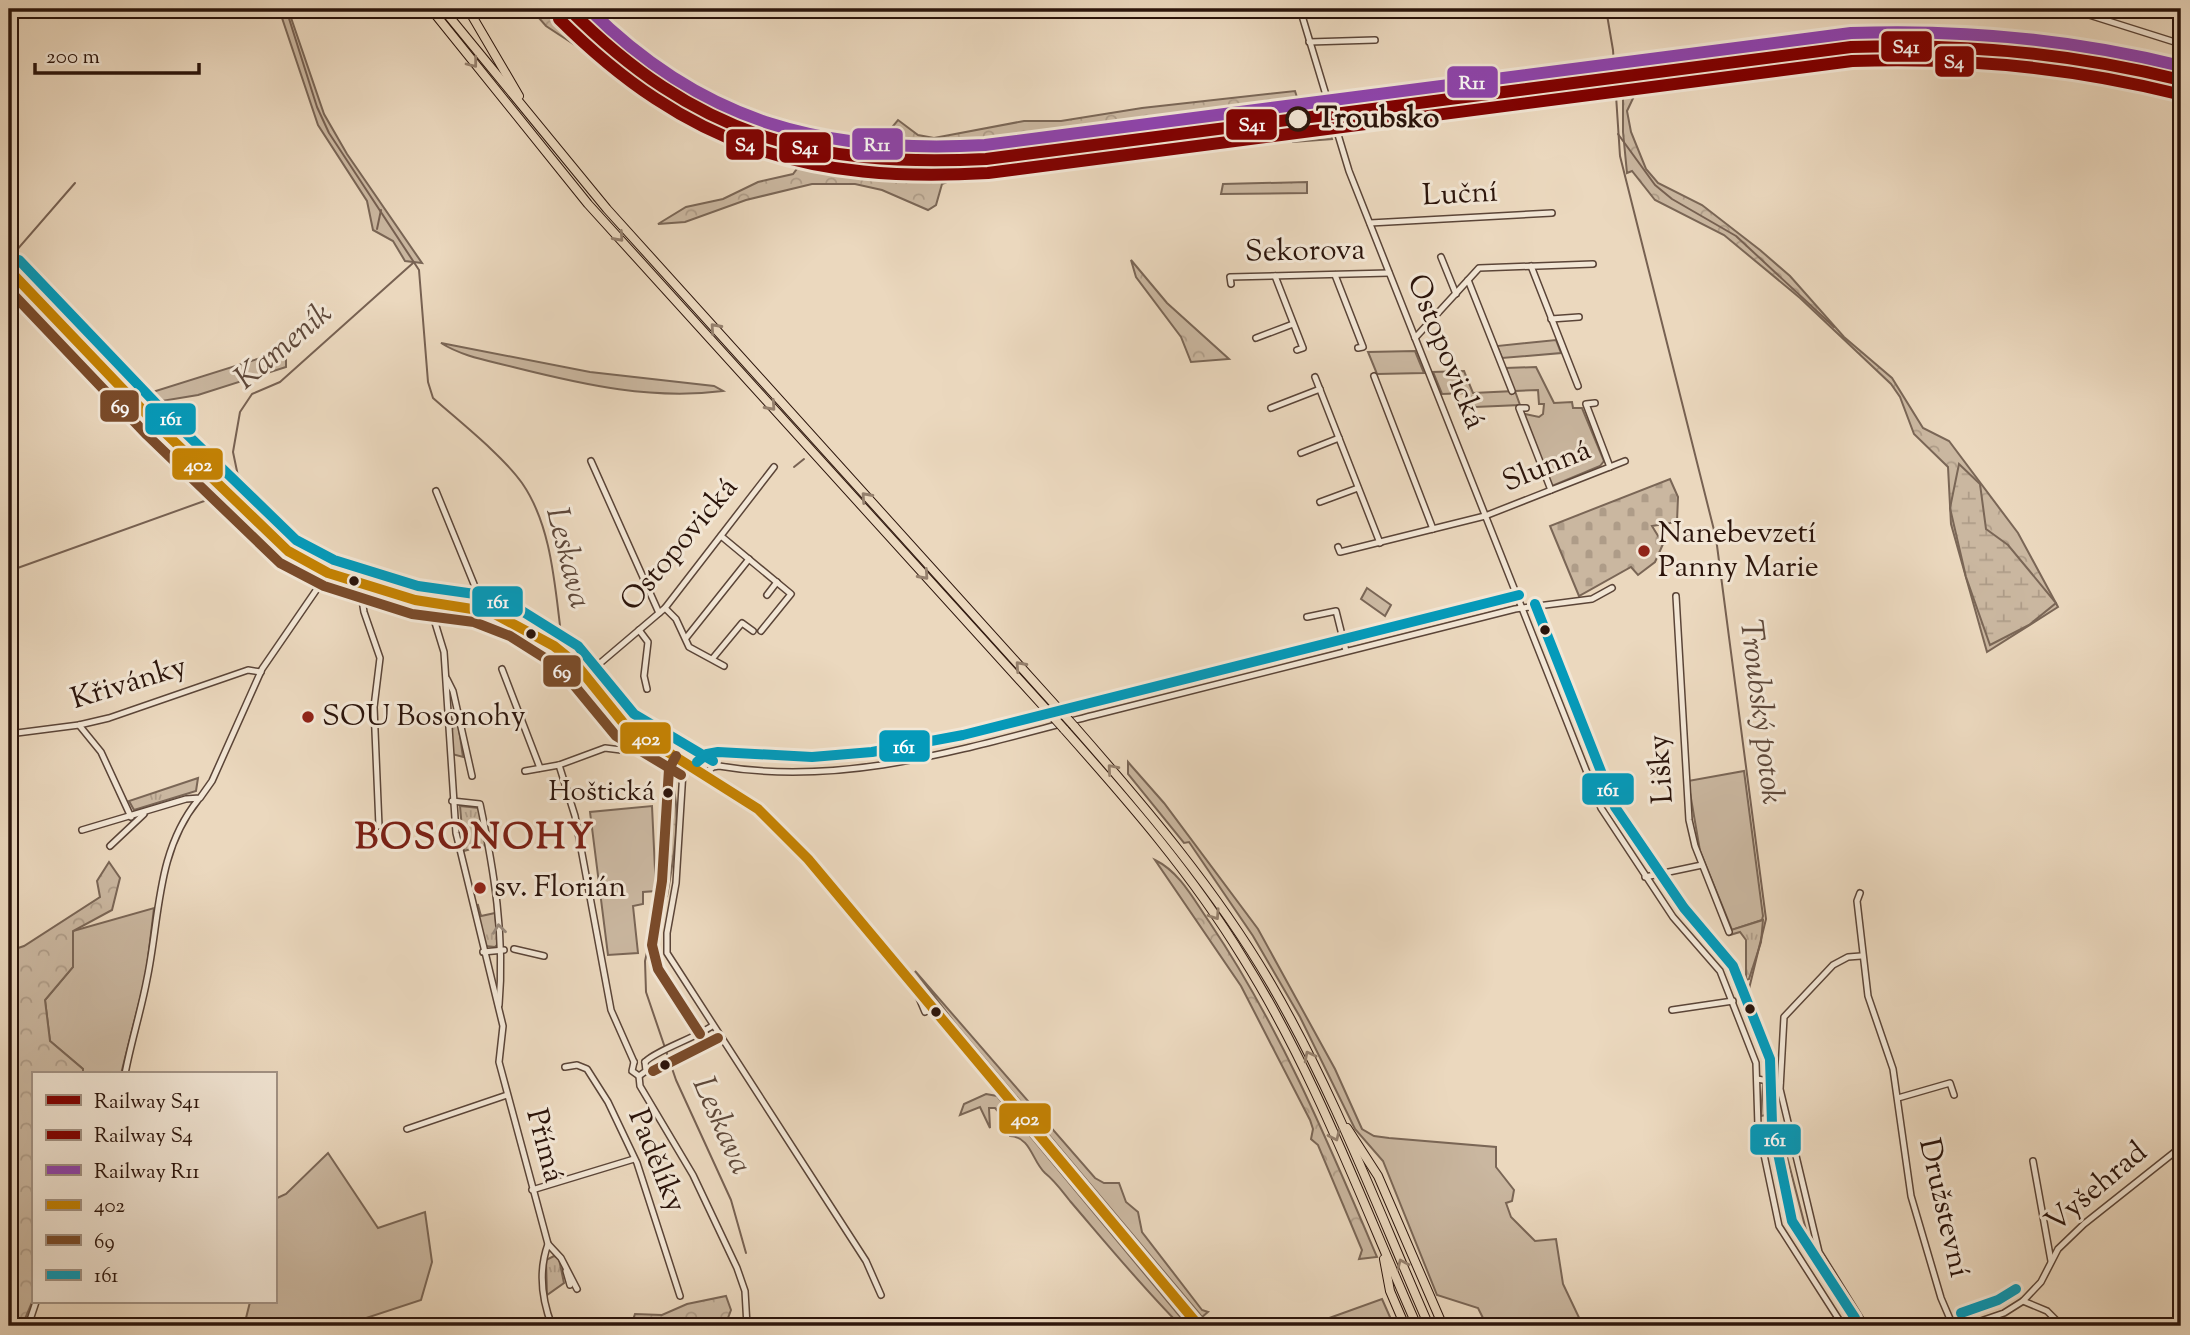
<svg xmlns="http://www.w3.org/2000/svg" width="2190" height="1335" viewBox="0 0 2190 1335" font-family="'Sorts Mill Goudy',serif">
	<defs>
		<pattern id="forest-crowns" width="20" height="18" patternUnits="userSpaceOnUse" patternTransform="scale(1.75)"><rect width="20" height="18" fill="#cab7a0"/><path d="M2 6a3 3 0 1 1 6 0M12 15a3 3 0 1 1 6 0" fill="none" stroke="#ae9c88"/></pattern>
		<pattern id="wetland-marsh" width="20" height="14" patternUnits="userSpaceOnUse" patternTransform="scale(1.75)"><rect width="20" height="14" fill="#cab7a0"/><path d="M1 5h8M5 5V1M11 12h8M15 12V8" fill="none" stroke="#ae9c88"/></pattern>
		<pattern id="cemetery-stones" width="16" height="16" patternUnits="userSpaceOnUse" patternTransform="scale(1.75)"><rect width="16" height="16" fill="#cab7a0"/><path d="M2 7V4a2 2 0 0 1 4 0v3zM10 15v-3a2 2 0 0 1 4 0v3z" fill="#ae9c88"/></pattern>
		<pattern id="park-tufts" width="24" height="20" patternUnits="userSpaceOnUse" patternTransform="scale(1.75)"><rect width="24" height="20" fill="#cab7a0"/><path d="M3 7l-1-3M5 7V3M7 7l1-3M15 17l-1-3M17 17v-4M19 17l1-3" fill="none" stroke="#ae9c88"/></pattern>
	</defs>
	<rect width="100%" height="100%" fill="#ebd8be"/>
	<filter id="stains"><feTurbulence type="fractalNoise" baseFrequency=".00286" numOctaves="4"/><feColorMatrix values="0 0 0 0 .2 0 0 0 0 .09 0 0 0 0 .02 0 0 0 .5 -.17"/></filter>
	<radialGradient id="worn" r=".72"><stop offset=".6" stop-color="#630" stop-opacity="0"/><stop offset="1" stop-color="#630" stop-opacity=".3"/></radialGradient>
	<g fill="#cab7a0" stroke="#7a6656" stroke-width="2">
		<polygon points="279,9 288,9 324,114 347,154 422,263 405,261 393,241 373,230 367,201 318,125"/>
		<polygon points="1556,340 1561,353 1502,358 1497,346"/>
		<path d="M441,343L590,372L714,386L723,391C652,400 585,385 517,368C491,361 463,357 441,343Z"/>
		<polygon points="286,350 286,367 198,395 150,403 143,395"/>
		<polygon points="1415,351 1424,373 1377,374 1368,352"/>
		<polygon points="1536,367 1554,403 1572,402 1573,408 1582,408 1604,461 1600,466 1552,486 1525,417 1525,414 1539,417 1543,414 1544,404 1539,404 1538,390 1515,391 1520,405 1475,407 1469,393 1442,394 1433,372 1464,371 1473,393 1514,391 1506,368"/>
		<polygon points="1367,588 1391,605 1385,616 1361,599"/>
		<polygon points="1128,762 1164,803 1258,929 1335,1069 1362,1129 1374,1136 1389,1138 1496,1147 1496,1167 1514,1190 1512,1201 1506,1203 1511,1217 1535,1241 1556,1239 1563,1284 1583,1326 1487,1326 1478,1308 1437,1295 1383,1161 1355,1129 1300,1017 1253,936 1189,842 1184,843 1128,774"/>
		<polygon points="1744,771 1763,916 1762,920 1732,930 1700,851 1688,781"/>
		<polygon points="652,806 656,891 643,892 643,904 633,906 638,953 608,955 590,812"/>
		<polygon points="154,908 146,975 121,1074 83,1074 83,1069 50,1041 45,1000 73,967 73,931"/>
		<polygon points="915,971 1095,1178 1104,1183 1119,1183 1126,1202 1138,1212 1142,1232 1202,1310 1208,1312 1202,1317 957,1026"/>
		<polygon points="1763,1085 1767,1086 1775,1113 1761,1116"/>
		<path d="M986,1094L997,1096L1188,1326H1181C1142,1287 1106,1243 1070,1201C1062,1191 1055,1181 1045,1173C1032,1161 1031,1137 1010,1136L1005,1119L995,1108H989L990,1128L980,1107L960,1115L964,1104Z"/>
		<polygon points="328,1153 378,1228 425,1212 432,1262 421,1300 342,1326 244,1326 250,1302 275,1302 275,1199 286,1194"/>
		<polygon points="1382,1299 1390,1317 1386,1326 1307,1326"/>
	</g>
	<g fill="url(#forest-crowns)" stroke="#7a6656" stroke-width="2">
		<path d="M531,9H552L563,18H571C674,121 806,175 953,167L1327,121L1332,139L1293,142L1292,134L1036,173L957,178L942,184L936,205L928,210L882,190L855,184H812L746,200L685,222L658,224L686,207L723,199L758,182L793,174L799,166L793,160L656,107L610,68L546,26Z"/>
		<path d="M579,9H585L640,59L672,77L770,121L818,136L871,144L879,143L898,120L918,135L934,138L1024,121H1061L1142,108L1295,91L1301,110L952,155C810,163 679,111 579,9Z"/>
		<path d="M1940,49C2022,52 2102,63 2181,86V93L2041,64L2030,58L1892,52L1658,81L1636,92L1627,111L1631,132L1646,169L1658,183L1702,205L1760,250L1790,276L1844,337L1892,378L1923,428L1949,441L2018,533L2058,607L1987,652L1951,524L1948,467L1914,434L1900,397L1891,384L1800,298L1724,235L1655,200L1632,171L1627,173L1623,132V81L1852,52Z"/>
		<polygon points="1307,182 1307,193 1221,194 1223,184"/>
		<polygon points="1131,260 1167,303 1229,359 1191,362 1181,337 1136,277"/>
		<path d="M661,758C687,792 674,857 667,896L663,895L673,818Z"/>
		<path d="M1155,860C1180,872 1194,900 1210,923C1280,1027 1328,1142 1377,1257L1359,1259L1362,1250L1318,1145L1311,1139L1313,1129L1310,1120L1241,986Z"/>
		<polygon points="109,862 120,878 112,910 73,931 73,967 45,1000 50,1041 83,1069 83,1074 33,1074 33,1300 22,1326 9,1326 9,951 24,946 100,897 97,881"/>
		<polygon points="726,1296 731,1310 728,1318 731,1326 631,1326 635,1314 662,1315 687,1304"/>
	</g>
	<polygon fill="url(#wetland-marsh)" stroke="#7a6656" stroke-width="2" points="1959,464 1980,484 1986,529 2008,545 2056,603 2029,625 1990,645 1966,577 1950,508"/>
	<polygon fill="url(#cemetery-stones)" stroke="#7a6656" stroke-width="2" points="1670,479 1678,497 1677,522 1652,526 1663,544 1655,562 1638,575 1631,567 1579,596 1550,526"/>
	<g fill="url(#park-tufts)" stroke="#7a6656" stroke-width="2">
		<polygon points="453,719 458,722 463,757 452,754 450,723"/>
		<polygon points="198,778 196,791 134,810 129,801"/>
		<polygon points="460,806 479,808 486,845 464,851"/>
		<polygon points="478,905 481,916 495,913 498,944 495,947 485,946 475,906"/>
		<polygon points="1763,920 1761,942 1749,979 1746,980 1746,940 1740,932 1730,935 1731,930"/>
		<polygon points="554,1256 559,1259 564,1283 547,1295 546,1260"/>
	</g>
	<g fill="none" stroke-linecap="round" stroke-linejoin="round">
		<g stroke="#776152" stroke-width="2">
			<path d="M286,9L317,107L329,133L419,270L428,382L433,398C460,422 502,455 522,483C554,529 555,595 563,648"/>
			<polyline points="1606,9 1613,50 1620,156 1716,538 1766,919 1748,993 1767,1077"/>
			<polyline points="1618,134 1655,185 1672,199 1736,236 1834,327"/>
			<polyline points="377,229 381,210"/>
			<polyline points="9,259 75,183"/>
			<polyline points="794,467 804,459"/>
			<polyline points="229,487 238,476 233,452 240,412 252,394 280,382 413,263"/>
			<polyline points="12,570 221,495"/>
			<polyline points="566,661 601,719 631,742"/>
			<polyline points="636,745 662,764 671,820 666,870 645,961 646,992 676,1080 731,1200 746,1253"/>
			<polyline points="1768,1083 1812,1253 1856,1326"/>
		</g>
		<g stroke="#5b4538" stroke-width="8">
			<g id="minor">
				<polyline points="1300,9 1349,171 1601,808 1673,917 1720,971 1756,1063 1758,1126 1779,1226 1843,1326"/>
				<polyline points="1857,9 1904,15 2086,14 2181,44"/>
				<polyline points="1309,42 1375,40"/>
				<polyline points="1370,223 1552,213"/>
				<polyline points="1441,257 1456,294"/>
				<polyline points="1531,266 1578,386"/>
				<polyline points="1335,275 1363,347 1358,348"/>
				<polyline points="1275,276 1303,348 1297,350"/>
				<polyline points="1468,280 1512,391"/>
				<polyline points="1231,284 1230,277 1389,273"/>
				<polyline points="1551,319 1579,317"/>
				<polyline points="1256,338 1293,324"/>
				<polyline points="1415,338 1479,268 1593,264"/>
				<polyline points="1374,376 1433,529"/>
				<polyline points="1315,377 1380,543"/>
				<polyline points="1595,403 1586,404 1610,467"/>
				<polyline points="1271,408 1320,389"/>
				<polyline points="1526,408 1519,408 1551,490"/>
				<polyline points="1301,453 1339,438"/>
				<polyline points="591,461 659,613"/>
				<polyline points="436,491 478,594 479,616"/>
				<polyline points="1320,502 1358,488"/>
				<polyline points="721,536 791,594 761,631"/>
				<polyline points="1338,547 1340,552 1485,516 1625,461"/>
				<polyline points="359,582 364,612 380,658 374,707 379,826"/>
				<polyline points="767,595 777,582"/>
				<polyline points="1676,596 1689,820 1695,846 1729,932"/>
				<polyline points="429,603 444,652 456,833 503,1026 499,1062 548,1244 561,1258 577,1289"/>
				<polyline points="665,608 676,619 689,647 724,666"/>
				<polyline points="1307,617 1336,611 1346,651"/>
				<polyline points="639,630 648,642 644,676 647,689"/>
				<polyline points="686,638 749,559"/>
				<polyline points="713,658 742,623 753,631"/>
				<polyline points="502,669 540,768"/>
				<polyline points="585,676 665,608 774,467"/>
				<polyline points="447,679 453,691 472,776"/>
				<polyline points="79,725 101,752 131,817"/>
				<polyline points="9,734 79,725 109,718 248,670 261,672"/>
				<polyline points="688,763 683,771 676,883 667,933 667,953 866,1261 881,1295"/>
				<polyline points="559,765 575,816 611,1010 634,1062"/>
				<polyline points="525,771 559,765 605,748 629,751 638,735"/>
				<path d="M706,773L713,767L719,766C849,788 975,745 1099,714C1238,680 1376,643 1515,609L1592,599L1612,588"/>
				<path d="M452,801L480,804C494,870 505,937 499,1005"/>
				<polyline points="82,830 186,799 200,798 212,781 262,669 328,573"/>
				<polyline points="110,846 144,814"/>
				<polyline points="1645,877 1702,865"/>
				<polyline points="1860,893 1857,901 1868,996 1893,1069 1911,1196 1941,1298 1953,1326"/>
				<polyline points="514,949 544,956"/>
				<polyline points="483,952 504,950"/>
				<polyline points="1861,956 1848,957 1833,965 1784,1017 1780,1089 1819,1252 1865,1326"/>
				<polyline points="914,986 925,1012"/>
				<polyline points="1672,1010 1733,1001"/>
				<polyline points="634,1062 632,1071 639,1076 646,1071 645,1062"/>
				<path d="M645,1062C655,1051 695,1038 712,1026"/>
				<polyline points="565,1067 577,1065 587,1069 608,1102 637,1163 680,1296"/>
				<path d="M125,1074C131,1042 141,1011 147,979C160,917 156,852 198,800"/>
				<polyline points="639,1076 640,1086 693,1175 737,1268 745,1291 747,1326"/>
				<polyline points="1757,1079 1780,1083"/>
				<polyline points="1898,1098 1950,1083 1954,1095"/>
				<polyline points="407,1129 507,1095"/>
				<polyline points="2033,1161 2051,1261"/>
				<polyline points="532,1190 634,1159"/>
				<path d="M548,1244C538,1272 542,1300 552,1326"/>
				<polyline points="566,1271 570,1285"/>
				<polyline points="2023,1301 2047,1311 2062,1326"/>
				<polyline points="28,1326 36,1302"/>
				<polyline points="1966,1326 2004,1313 2023,1301 2041,1282 2058,1249 2084,1224 2181,1147"/>
			</g>
		</g>
		<g stroke="#2b140b" stroke-width="10">
			<polyline id="major" points="9,270 157,425 288,551 328,573 415,600 491,612 554,646 575,663 625,725 758,809 808,859 1199,1326"/>
		</g>
		<g stroke="#2b140b" stroke-width="10">
			<g id="highway">
				<polyline points="431,9 588,204 1055,719"/>
				<polyline points="443,9 607,209 1065,716"/>
				<polyline points="468,9 519,96"/>
				<path d="M1074,726C1146,808 1216,890 1271,984C1334,1092 1379,1212 1429,1326"/>
				<path d="M1064,729C1129,802 1192,874 1243,958C1315,1073 1362,1202 1417,1326"/>
				<polyline points="1347,1128 1378,1176 1443,1326"/>
				<polyline points="1384,1259 1390,1291 1405,1326"/>
			</g>
		</g>
		<use href="#minor" stroke="#f2e6d5" stroke-width="5"/>
		<use href="#major" stroke="#ebd8be" stroke-width="7"/>
		<use href="#highway" stroke="#ebd8be" stroke-width="8"/>
		<g stroke="#2b140b" stroke-width="10" stroke-linecap="butt">
			<g id="highway-bridge">
				<polyline points="1065,716 1074,726"/>
				<polyline points="1055,719 1064,729"/>
			</g>
		</g>
		<use href="#highway-bridge" stroke="#ebd8be" stroke-width="8"/>
		<g stroke="#f2e6d5" stroke-width="16">
			<polyline id="bus-1" points="9,270 157,425 288,551 328,573 415,600 491,612 554,646 575,663 625,725 758,809 808,859 1199,1326"/>
		</g>
		<g stroke="#f2e6d5" stroke-width="16">
			<g id="bus-2">
				<polyline points="9,290 147,435 280,563 324,586 412,614 474,622 510,636 559,667 616,736 681,775"/>
				<polyline points="676,756 669,769 662,881 652,945 658,969 700,1034"/>
				<polyline points="653,1071 718,1038"/>
			</g>
		</g>
		<g stroke="#f2e6d5" stroke-width="16">
			<g id="bus-3">
				<polyline points="19,260 167,415 296,540 334,560 418,586 482,595 522,611 578,646 634,714 713,761"/>
				<polyline points="1535,604 1615,807 1684,908 1733,966 1770,1059 1772,1124 1792,1221 1855,1318"/>
				<polyline points="697,762 707,754 718,752 812,757 872,752 963,735 1519,595"/>
				<polyline points="1961,1313 1998,1300 2016,1289"/>
			</g>
		</g>
		<use href="#bus-1" stroke="#c48203" stroke-width="10"/>
		<use href="#bus-2" stroke="#7a4b2a" stroke-width="10"/>
		<use href="#bus-3" stroke="#049aba" stroke-width="10"/>
		<g stroke="#f2e6d5" stroke-width="18">
			<path id="rail-1" d="M569,9C695,135 810,168 986,159L1851,47C1963,43 2072,53 2181,80"/>
		</g>
		<g stroke="#f2e6d5" stroke-width="18">
			<path id="rail-2" d="M559,19C688,147 808,184 988,173L1852,61C1963,57 2070,67 2178,94"/>
		</g>
		<g stroke="#f2e6d5" stroke-width="18">
			<path id="rail-3" d="M589,9C704,124 825,154 985,145L1851,33C1963,29 2072,39 2181,66"/>
		</g>
		<use href="#rail-1" stroke="#800000" stroke-width="12"/>
		<use href="#rail-2" stroke="#800000" stroke-width="12"/>
		<use href="#rail-3" stroke="#8e44ad" stroke-width="12"/>
	</g>
	<defs><path id="oneway-chevron" d="M-2-3.5L2.5 0L-2 3.5" fill="none" stroke-width="1.6" stroke-linecap="round" stroke-linejoin="round" transform="scale(1.75)"/></defs>
	<g stroke="#95806d">
		<use href="#oneway-chevron" transform="translate(473 63) rotate(52)"/>
		<use href="#oneway-chevron" transform="translate(619 237) rotate(48)"/>
		<use href="#oneway-chevron" transform="translate(715 328) rotate(-132)"/>
		<use href="#oneway-chevron" transform="translate(771 406) rotate(48)"/>
		<use href="#oneway-chevron" transform="translate(866 497) rotate(-132)"/>
		<use href="#oneway-chevron" transform="translate(924 575) rotate(48)"/>
		<use href="#oneway-chevron" transform="translate(1020 666) rotate(-132)"/>
		<use href="#oneway-chevron" transform="translate(1112 769) rotate(-131)"/>
		<use href="#oneway-chevron" transform="translate(1215 915) rotate(56)"/>
		<use href="#oneway-chevron" transform="translate(1309 1056) rotate(-117)"/>
		<use href="#oneway-chevron" transform="translate(1335 1136) rotate(65)"/>
		<use href="#oneway-chevron" transform="translate(1402 1264) rotate(-114)"/>
	</g>
	<use stroke="#98887a" href="#oneway-chevron" transform="translate(499 929) rotate(-97)"/>
	<circle fill="#f2e6d5" stroke="#2b140b" stroke-width="3.5" cx="1298" cy="119" r="11"/>
	<g fill="#8f2418" stroke="#f2e6d5" stroke-width="2.5">
		<circle cx="1644" cy="551" r="7"/>
		<circle cx="308" cy="717" r="7"/>
		<circle cx="480" cy="888" r="7"/>
	</g>
	<g fill="#2b140b" stroke="#f2e6d5" stroke-width="2.5">
		<circle cx="354" cy="581" r="6"/>
		<circle cx="1545" cy="630" r="6"/>
		<circle cx="531" cy="634" r="6"/>
		<circle cx="668" cy="793" r="6"/>
		<circle cx="1750" cy="1009" r="6"/>
		<circle cx="936" cy="1012" r="6"/>
		<circle cx="665" cy="1065" r="6"/>
	</g>
	<g text-anchor="middle" dominant-baseline="central" stroke-width="6" stroke-linejoin="round" paint-order="stroke">
		<g font-size="28" fill="#2b140b" stroke="#f2e6d5" text-anchor="end">
			<text x="655" y="793">Hoštická</text>
		</g>
		<g font-size="30" font-weight="bold" fill="#2b140b" stroke="#f2e6d5" text-anchor="start">
			<text x="1316" y="119">Troubsko</text>
		</g>
		<g font-size="30" fill="#2b140b" stroke="#f2e6d5">
			<text transform="translate(1460 195) rotate(-3)">Luční</text>
			<text transform="translate(1305 252) rotate(-1)">Sekorova</text>
			<text transform="translate(1445 352) rotate(68)">Ostopovická</text>
			<text transform="translate(1547 467) rotate(-22)">Slunná</text>
			<text transform="translate(680 545) rotate(-50)">Ostopovická</text>
			<text transform="translate(129 684) rotate(-17)">Křivánky</text>
			<text transform="translate(1662 769) rotate(-94)">Lišky</text>
			<text transform="translate(544 1146) rotate(75)">Přímá</text>
			<text transform="translate(656 1161) rotate(68)">Padělíky</text>
			<text transform="translate(2097 1188) rotate(-40)">Vyšehrad</text>
			<text transform="translate(1943 1208) rotate(77)">Družstevní</text>
		</g>
		<g font-size="30" fill="#2b140b" stroke="#f2e6d5" text-anchor="start">
			<text x="1658" y="534">Nanebevzetí<tspan x="1658" dy="34">Panny Marie</tspan></text>
			<text x="322" y="717">SOU Bosonohy</text>
			<text x="494" y="888">sv. Florián</text>
		</g>
		<g font-size="32" font-style="italic" fill="#5e483a" stroke="#f2e6d5">
			<text transform="translate(284 347) rotate(-40)">Kameník</text>
			<text transform="translate(567 558) rotate(76)">Leskava</text>
			<text transform="translate(1760 712) rotate(83)">Troubský potok</text>
			<text transform="translate(721 1126) rotate(66)">Leskava</text>
		</g>
		<g font-size="37" font-weight="bold" letter-spacing="2" fill="#7a1f14" stroke="#f2e6d5">
			<text x="475" y="839">BOSONOHY</text>
		</g>
	</g>
	<g stroke="#f2e6d5" stroke-width="2.5">
		<rect x="1880" y="30" width="53" height="33" rx="7" fill="#800000"/>
		<rect x="1934" y="45" width="41" height="33" rx="7" fill="#800000"/>
		<rect x="1446" y="65" width="53" height="34" rx="7" fill="#8e44ad"/>
		<rect x="1225" y="108" width="53" height="33" rx="7" fill="#800000"/>
		<rect x="851" y="127" width="53" height="34" rx="7" fill="#8e44ad"/>
		<rect x="725" y="128" width="40" height="33" rx="7" fill="#800000"/>
		<rect x="778" y="131" width="54" height="33" rx="7" fill="#800000"/>
		<rect x="99" y="389" width="41" height="34" rx="7" fill="#7a4b2a"/>
		<rect x="144" y="402" width="53" height="34" rx="7" fill="#049aba"/>
		<rect x="171" y="447" width="53" height="34" rx="7" fill="#c48203"/>
		<rect x="471" y="585" width="53" height="33" rx="7" fill="#049aba"/>
		<rect x="542" y="654" width="40" height="34" rx="7" fill="#7a4b2a"/>
		<rect x="619" y="721" width="53" height="34" rx="7" fill="#c48203"/>
		<rect x="878" y="729" width="53" height="34" rx="7" fill="#049aba"/>
		<rect x="1581" y="772" width="54" height="34" rx="7" fill="#049aba"/>
		<rect x="998" y="1102" width="54" height="33" rx="7" fill="#c48203"/>
		<rect x="1749" y="1123" width="53" height="33" rx="7" fill="#049aba"/>
	</g>
	<g font-size="19" text-anchor="middle" font-weight="bold" fill="#fff">
		<text x="1906" y="53">S41</text>
		<text x="1954" y="68">S4</text>
		<text x="1472" y="89">R11</text>
		<text x="1252" y="131">S41</text>
		<text x="877" y="151">R11</text>
		<text x="745" y="151">S4</text>
		<text x="805" y="154">S41</text>
		<text x="120" y="413">69</text>
		<text x="171" y="425">161</text>
		<text x="198" y="471">402</text>
		<text x="498" y="608">161</text>
		<text x="562" y="678">69</text>
		<text x="646" y="745">402</text>
		<text x="904" y="753">161</text>
		<text x="1608" y="796">161</text>
		<text x="1025" y="1125">402</text>
		<text x="1775" y="1146">161</text>
	</g>
	<rect width="2190" height="1335" fill="none" stroke="#ebd8be" stroke-width="35"/>
	<rect x="10" y="10" width="2169" height="1314" fill="none" stroke="#2b140b" stroke-width="3.5"/>
	<rect x="18" y="18" width="2155" height="1300" fill="none" stroke="#2b140b" stroke-width="2"/>
	<rect x="32" y="1072" width="245" height="231" fill="#f2e6d5" stroke="#a29284" stroke-width="2"/>
	<rect x="46" y="1095" width="35" height="10" fill="#800000" stroke="#a29284" stroke-width="2"/>
	<text x="94" y="1108" font-size="21" fill="#2b140b">Railway S41</text>
	<rect x="46" y="1130" width="35" height="10" fill="#800000" stroke="#a29284" stroke-width="2"/>
	<text x="94" y="1142" font-size="21" fill="#2b140b">Railway S4</text>
	<rect x="46" y="1165" width="35" height="10" fill="#8e44ad" stroke="#a29284" stroke-width="2"/>
	<text x="94" y="1178" font-size="21" fill="#2b140b">Railway R11</text>
	<rect x="46" y="1200" width="35" height="10" fill="#c48203" stroke="#a29284" stroke-width="2"/>
	<text x="94" y="1212" font-size="21" fill="#2b140b">402</text>
	<rect x="46" y="1235" width="35" height="10" fill="#7a4b2a" stroke="#a29284" stroke-width="2"/>
	<text x="94" y="1248" font-size="21" fill="#2b140b">69</text>
	<rect x="46" y="1270" width="35" height="10" fill="#049aba" stroke="#a29284" stroke-width="2"/>
	<text x="94" y="1282" font-size="21" fill="#2b140b">161</text>
	<path d="M35 63v10h164v-10" fill="none" stroke="#2b140b" stroke-width="3.5"/>
	<text x="46" y="63" font-size="21" fill="#2b140b" stroke="#f2e6d5" stroke-width="5" paint-order="stroke">200 m</text>
	<rect width="100%" height="100%" filter="url(#stains)"/>
	<rect width="100%" height="100%" fill="url(#worn)"/>
</svg>
